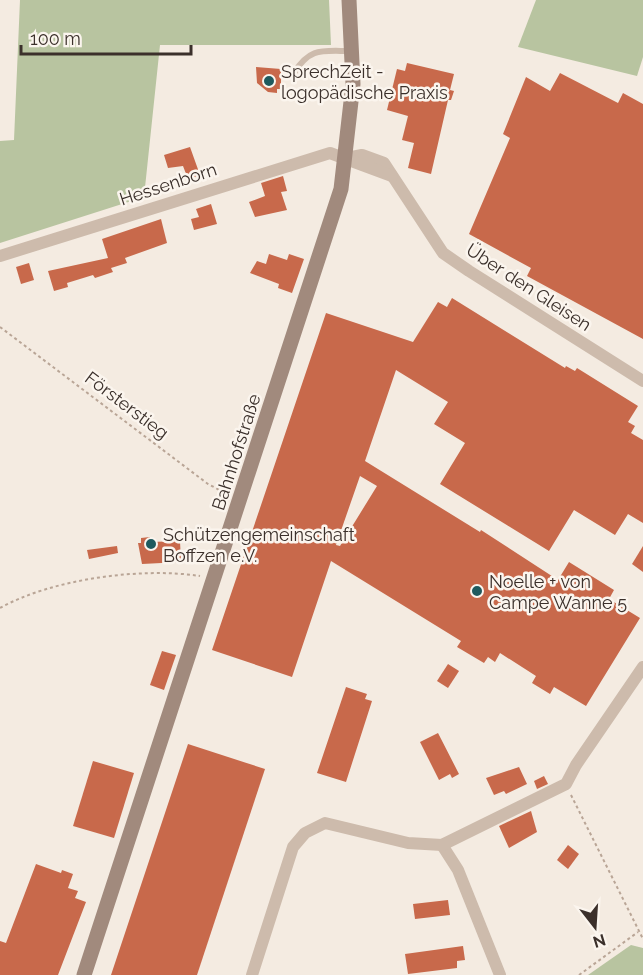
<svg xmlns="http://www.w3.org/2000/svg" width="643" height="975" viewBox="0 0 643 975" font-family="Raleway,sans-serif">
	<rect width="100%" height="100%" fill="#f4ebe1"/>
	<g fill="#b8c4a0">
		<polygon points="20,0 329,0 331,45 160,45 144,197 0,243 0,141 14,140"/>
		<polygon points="536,0 643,0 643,57 637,76 518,47"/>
		<polygon points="631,945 643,948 643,975 588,975"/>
	</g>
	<g fill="#c8694b" fill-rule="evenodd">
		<polygon points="407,63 454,74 450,90 454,91 451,100 448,100 431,174 408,168 414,143 402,140 408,116 387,110 397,69 405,71"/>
		<polygon points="256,67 281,69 281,89 277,89 277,93 268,92 257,83"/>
		<polygon points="560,73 618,103 623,93 643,104 643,339 527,276 531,268 469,234 510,138 503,134 526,77 550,91"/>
		<polygon points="190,147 200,175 188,179 183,166 168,168 164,155"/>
		<polygon points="283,176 287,191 281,192 287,210 255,217 249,202 265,196 261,183"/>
		<polygon points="211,204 217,224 194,230 191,219 199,217 196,209"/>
		<polygon points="161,219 167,243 125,258 127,263 111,268 113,272 95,278 93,275 67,283 68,287 54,291 48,271 108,258 102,239"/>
		<polygon points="269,254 287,260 289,254 304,259 292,293 278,288 279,284 250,273 257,261 266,264"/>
		<polygon points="29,263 34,280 21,284 16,267"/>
		<path d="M452,298L565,368L566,366L575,371L577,368L638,406L628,422L635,426L631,433L643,440V523L628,514L615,535L574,510L549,551L440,484L465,443L434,424L448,402L396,370L365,461L480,532L481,530L558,580L569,562L614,590L609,599L640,618L586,706L554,687L550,694L532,683L536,676L500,653L495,662L488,657L484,663L457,647L461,641L331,561L292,677L212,650L326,313L413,342L438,302L447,307ZM360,476L377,486L340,546L336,545Z"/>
		<polygon points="150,537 150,542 180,541 181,562 142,564 138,543 141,543 141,538"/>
		<polygon points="117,546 118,553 89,559 87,550"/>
		<polygon points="643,546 643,572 632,564"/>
		<polygon points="162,651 176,655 164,690 150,685"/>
		<polygon points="448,664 459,671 448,688 437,681"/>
		<polygon points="346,687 367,694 365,699 372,701 346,782 317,773"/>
		<polygon points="438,733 459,774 452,778 450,774 439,780 420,742"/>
		<polygon points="188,744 265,769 197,975 111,975"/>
		<polygon points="93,761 134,773 114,838 73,826"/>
		<polygon points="519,767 527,784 506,794 504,791 494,795 486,778"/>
		<polygon points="544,776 548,784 537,789 534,781"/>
		<polygon points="531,811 537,832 509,848 499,826"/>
		<polygon points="568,845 579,854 568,869 557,860"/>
		<polygon points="36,864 61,873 62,870 73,874 68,888 78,891 75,898 86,902 58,975 0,975 0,941 6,943"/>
		<polygon points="448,900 450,915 415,919 413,904"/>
		<polygon points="463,946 465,960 457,961 457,968 408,974 405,954"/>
	</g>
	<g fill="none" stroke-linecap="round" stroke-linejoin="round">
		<g stroke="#b9a596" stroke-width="2" stroke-dasharray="3 3" stroke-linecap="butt">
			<polyline points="0,327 208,484 227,494"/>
			<path d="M0,608C52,579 141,567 200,576"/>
			<polyline points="571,795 643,939"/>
			<polyline points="579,975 638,932"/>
		</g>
		<path stroke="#cdbbac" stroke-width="6" d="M294,73C310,47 322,51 350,51"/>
		<g stroke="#cdbbac" stroke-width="12">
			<polyline points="347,158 362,155 384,163 443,253 469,271 643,381"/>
			<polyline points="0,256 330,153 392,176"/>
			<polyline points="442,845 458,870 500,975"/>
			<polyline points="252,975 293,847 305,833 325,823 408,843 442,845 566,784 576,765 643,667"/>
		</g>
		<polyline stroke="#a18a7d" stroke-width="15" points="84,975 341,189 353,84 349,0"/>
	</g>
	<g fill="#1f5a5e" stroke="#fbf5ee" stroke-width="2">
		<circle cx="269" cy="81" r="6"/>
		<circle cx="151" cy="544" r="6"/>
		<circle cx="477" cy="591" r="6"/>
	</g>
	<g text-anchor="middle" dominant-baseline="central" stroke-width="5" stroke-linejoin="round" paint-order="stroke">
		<g font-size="18" fill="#3b302b" stroke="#fbf5ee" text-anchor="start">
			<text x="281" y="71">SprechZeit -<tspan x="281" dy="21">logopädische Praxis</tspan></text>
			<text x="163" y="534">Schützengemeinschaft<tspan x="163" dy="21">Boffzen e.V.</tspan></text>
			<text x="489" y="581">Noelle + von<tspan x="489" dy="21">Campe Wanne 5</tspan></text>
		</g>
		<g font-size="18" fill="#3b302b" stroke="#fbf5ee">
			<text transform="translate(168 184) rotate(-18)">Hessenborn</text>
			<text transform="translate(529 287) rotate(33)">Über den Gleisen</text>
			<text transform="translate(127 405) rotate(37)">Försterstieg</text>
			<text transform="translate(236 452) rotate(-72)">Bahnhofstraße</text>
		</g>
	</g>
	<g transform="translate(595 927) rotate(163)" stroke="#fbf5ee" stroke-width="4.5" paint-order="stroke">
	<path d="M0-4.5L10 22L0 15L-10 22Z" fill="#3b302b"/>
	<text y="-9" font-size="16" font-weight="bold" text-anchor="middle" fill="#3b302b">N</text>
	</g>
	<path d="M21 45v9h170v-9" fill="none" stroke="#3b302b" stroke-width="3"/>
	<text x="30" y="45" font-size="18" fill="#3b302b" stroke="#fbf5ee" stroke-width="4.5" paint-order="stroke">100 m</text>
</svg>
